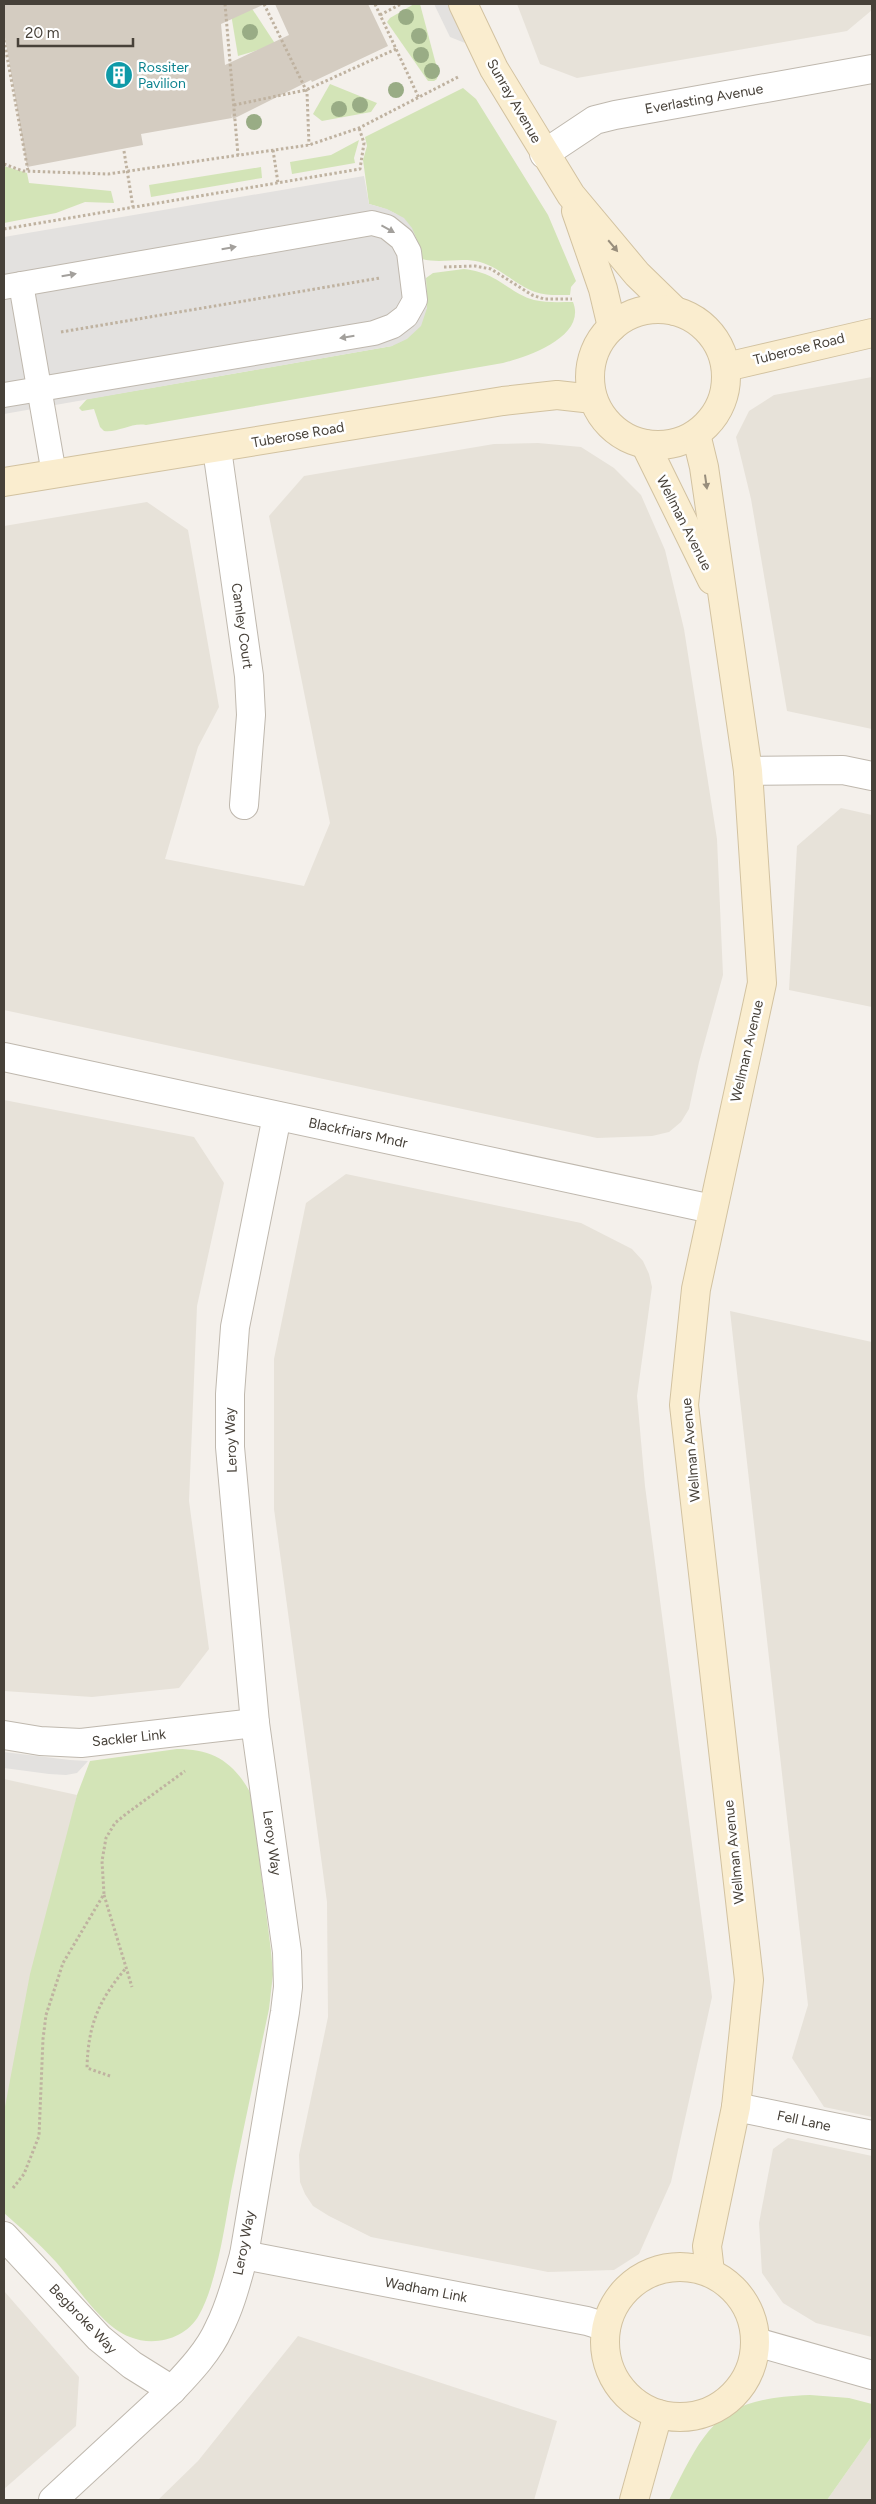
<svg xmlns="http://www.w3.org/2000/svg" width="876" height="2504" viewBox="0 0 876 2504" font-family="Figtree,sans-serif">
	<rect width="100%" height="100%" fill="#f4f0eb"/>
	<g fill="#e7e2d9">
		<polygon points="517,4 872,4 872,10 847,31 577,78 540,64"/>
		<polygon points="872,377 872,729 787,711 751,499 736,437 749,411 774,395"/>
		<polygon points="538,443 581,447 614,468 641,495 665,550 684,629 717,839 723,975 699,1062 689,1109 681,1122 669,1132 652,1136 597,1138 4,1010 4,526 147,502 188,530 219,707 198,747 165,859 304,886 330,823 269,516 304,476 494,444"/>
		<polygon points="841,808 872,815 872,1007 789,990 797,846"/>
		<polygon points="4,1100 194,1137 224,1183 197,1306 189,1501 209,1649 179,1688 92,1697 4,1691"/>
		<polygon points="346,1174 581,1223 632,1249 643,1261 649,1274 652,1287 637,1396 645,1486 712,1997 671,2182 639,2254 614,2270 548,2272 371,2237 329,2216 313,2206 305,2194 300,2182 299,2155 328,2017 327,1902 274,1509 274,1359 306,1203"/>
		<polygon points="730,1311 872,1342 872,2117 824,2107 792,2058 808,2005"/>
		<polygon points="4,1779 77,1795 4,2122"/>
		<polygon points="788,2138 872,2156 872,2337 816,2323 783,2303 762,2273 759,2223 773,2149"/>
		<polygon points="4,2291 79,2377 76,2426 4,2489"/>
		<polygon points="298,2336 557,2421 534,2500 158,2500 198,2461"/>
		<polygon points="872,2436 872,2500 827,2500"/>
	</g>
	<g fill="#d3e4b7">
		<polygon points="242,4 249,4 276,45 238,56 230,8"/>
		<polygon points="414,4 420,4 438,72 437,79 434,81 428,81 387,22 390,18"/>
		<polygon points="330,84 377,103 371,112 322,121 313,114"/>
		<path d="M463,88L476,99L548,215L576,281L571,287L570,295C558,295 546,296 535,292C515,285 503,269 480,262C461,257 441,264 422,259C413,224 405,213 369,204L363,160L367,146L365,137Z"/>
		<polygon points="359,140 354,158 355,163 292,174 290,162 331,155"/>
		<polygon points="4,166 27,173 29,183 111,191 114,203 85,202 56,213 4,223"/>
		<polygon points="261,167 262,178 151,197 149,185"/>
		<path d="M464,269C499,273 507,292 534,300C547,303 560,302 573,302C587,337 527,357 503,363L146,425C132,422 118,433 104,431L100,427L94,409L82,411L79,408L87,399L392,346L427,308L426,278L433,273Z"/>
		<path d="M177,1749C213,1749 234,1762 251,1794L271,1951L273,1974L269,2009C256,2070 243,2130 231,2191C225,2225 216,2286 199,2315C186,2339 154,2347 130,2337C101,2326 76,2285 56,2262C40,2244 22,2229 4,2213V2112L30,1974L77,1795L90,1761Z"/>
		<path d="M810,2395L849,2398L872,2404V2436L827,2500H669C707,2424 719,2398 810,2395Z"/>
	</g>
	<g fill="#e3e1df">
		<polygon points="434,4 450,4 465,43 450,37"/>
		<polygon points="364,176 369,204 387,209 404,218 412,228 417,240 426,278 427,308 421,326 407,339 392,346 4,414 4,237"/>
		<polygon points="4,1752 70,1760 88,1761 77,1773 66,1775 49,1774 4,1768"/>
	</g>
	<polygon fill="#d4ccc1" points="4,4 265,4 221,24 225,65 289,35 275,4 368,4 388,46 312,82 311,80 233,119 231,113 232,118 141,134 143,145 27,167 4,32"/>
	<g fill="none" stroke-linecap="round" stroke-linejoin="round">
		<g stroke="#bfb8ae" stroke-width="26">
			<g id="lane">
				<polyline points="21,284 54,474"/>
				<polyline points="4,287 372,223 387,227 402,239 409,252 415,300 406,316 393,326 374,333 4,395"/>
			</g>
		</g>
		<g stroke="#bfb8ae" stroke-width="30">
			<g id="street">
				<polyline points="544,154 595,120 615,115 872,69"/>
				<polyline points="217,449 249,676 251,715 244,805"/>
				<polyline points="748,771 843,770 872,776"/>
				<polyline points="4,1057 712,1209"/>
				<polyline points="4,1735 40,1741 81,1743 255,1723"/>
				<polyline points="736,2107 872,2135"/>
				<polyline points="4,2236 99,2338 132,2365 172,2390"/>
				<polyline points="244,2255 587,2321 606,2327"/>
				<polyline points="756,2342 872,2375"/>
				<path d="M53,2500L172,2390C189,2372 209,2351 219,2328C231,2305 237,2279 244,2255L285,2012L288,1987L287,1952L255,1723L230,1447V1394L235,1327L277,1116"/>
			</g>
		</g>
		<g stroke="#d2c2a0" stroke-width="30">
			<g id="secondary">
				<polyline points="463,4 494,69 571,195 637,274 675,311"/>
				<polyline points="576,211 603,289 612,327"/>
				<circle cx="658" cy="377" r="68"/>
				<polyline points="726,367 872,333"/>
				<polyline points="696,434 704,467 748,771 762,983 696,1289 684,1405 749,1980 736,2107 707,2246 710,2272"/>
				<polyline points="645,444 712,580"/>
				<polyline points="4,482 503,401 557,395 593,399"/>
				<circle cx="680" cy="2342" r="75"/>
				<polyline points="634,2500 658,2414"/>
			</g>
		</g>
		<g stroke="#bfb2a0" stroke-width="3" stroke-dasharray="2.5 2.5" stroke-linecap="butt">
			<polyline points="225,4 238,155"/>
			<polyline points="264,4 307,92 309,145"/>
			<polyline points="375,4 419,98"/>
			<polyline points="380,15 401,4"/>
			<polyline points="4,40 28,171"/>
			<polyline points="234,105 306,90 396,49"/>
			<polyline points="273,150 278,183"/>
			<polyline points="124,151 133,207"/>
			<polyline points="4,164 23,171 108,174 309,145 359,128 460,76"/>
			<polyline points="4,229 360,169 364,143 359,128"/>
			<polyline points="444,267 475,266 491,269 532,295 544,299 572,299"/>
			<polyline points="61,332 380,278"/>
			<polyline points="104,1895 132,1987"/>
			<path d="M110,2076L87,2068C88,2026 98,2001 126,1968"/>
			<polyline points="13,2188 24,2174 39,2136 43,2039 46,2015 63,1963 104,1894 102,1861 106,1838 115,1823 126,1814 185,1771"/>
		</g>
		<use href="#lane" stroke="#fff" stroke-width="24"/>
		<use href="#street" stroke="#fff" stroke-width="28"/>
		<use href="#secondary" stroke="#faedcf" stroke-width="28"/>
	</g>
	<g fill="#99ac85">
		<circle cx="406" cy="17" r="8"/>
		<circle cx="250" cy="32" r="8"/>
		<circle cx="419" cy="36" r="8"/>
		<circle cx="421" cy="55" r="8"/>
		<circle cx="432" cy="71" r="8"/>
		<circle cx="396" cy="90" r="8"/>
		<circle cx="360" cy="105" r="8"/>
		<circle cx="339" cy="109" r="8"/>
		<circle cx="254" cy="122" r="8"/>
	</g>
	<defs><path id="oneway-solid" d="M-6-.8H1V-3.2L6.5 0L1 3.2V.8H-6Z" transform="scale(1.25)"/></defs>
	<g fill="#a3a09c">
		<use href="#oneway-solid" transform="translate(388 229) rotate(29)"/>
		<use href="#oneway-solid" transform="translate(229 248) rotate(-10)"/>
		<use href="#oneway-solid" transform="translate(69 275) rotate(-10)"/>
		<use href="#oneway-solid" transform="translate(347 337) rotate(171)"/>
	</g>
	<g fill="#988e7c">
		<use href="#oneway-solid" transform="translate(613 246) rotate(50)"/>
		<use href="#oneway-solid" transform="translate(706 482) rotate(82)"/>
	</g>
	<defs>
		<g id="building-disc" transform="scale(1.4375)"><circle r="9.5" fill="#0f9aa8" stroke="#fff"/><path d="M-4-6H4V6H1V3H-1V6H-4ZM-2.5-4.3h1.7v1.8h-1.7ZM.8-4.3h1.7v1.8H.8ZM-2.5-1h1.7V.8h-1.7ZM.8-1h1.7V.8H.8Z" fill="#fff"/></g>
	</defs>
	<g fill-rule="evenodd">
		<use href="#building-disc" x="119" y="75"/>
	</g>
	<g text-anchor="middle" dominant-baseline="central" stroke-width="5" stroke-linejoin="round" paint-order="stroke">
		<g font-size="14" fill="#0d838f" stroke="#fff" text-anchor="start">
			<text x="138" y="67">Rossiter<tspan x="138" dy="16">Pavilion</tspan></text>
		</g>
		<g font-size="14" fill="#474139" stroke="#fff">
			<text transform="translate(704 99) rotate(-10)">Everlasting Avenue</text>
			<text transform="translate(514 101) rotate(60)">Sunray Avenue</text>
			<text transform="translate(799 349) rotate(-14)">Tuberose Road</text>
			<text transform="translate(298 435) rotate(-10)">Tuberose Road</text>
			<text transform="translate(684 523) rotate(63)">Wellman Avenue</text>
			<text transform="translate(242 626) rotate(82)">Camley Court</text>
			<text transform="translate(747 1051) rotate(-77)">Wellman Avenue</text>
			<text transform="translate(358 1133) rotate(12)">Blackfriars Mndr</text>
			<text transform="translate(231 1440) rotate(-92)">Leroy Way</text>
			<text transform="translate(691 1450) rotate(-95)">Wellman Avenue</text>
			<text transform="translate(129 1738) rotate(-6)">Sackler Link</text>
			<text transform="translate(272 1843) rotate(82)">Leroy Way</text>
			<text transform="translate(734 1852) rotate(-96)">Wellman Avenue</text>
			<text transform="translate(804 2121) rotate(12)">Fell Lane</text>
			<text transform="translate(244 2243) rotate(-79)">Leroy Way</text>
			<text transform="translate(426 2290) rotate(11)">Wadham Link</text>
			<text transform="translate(83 2319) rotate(46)">Begbroke Way</text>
		</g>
	</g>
	<rect width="876" height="2504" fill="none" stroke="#474139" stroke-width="10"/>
	<path d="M18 38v8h115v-8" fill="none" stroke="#474139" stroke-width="2.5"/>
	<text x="25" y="38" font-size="15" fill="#474139" stroke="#ffffff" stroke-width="4" paint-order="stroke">20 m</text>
</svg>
